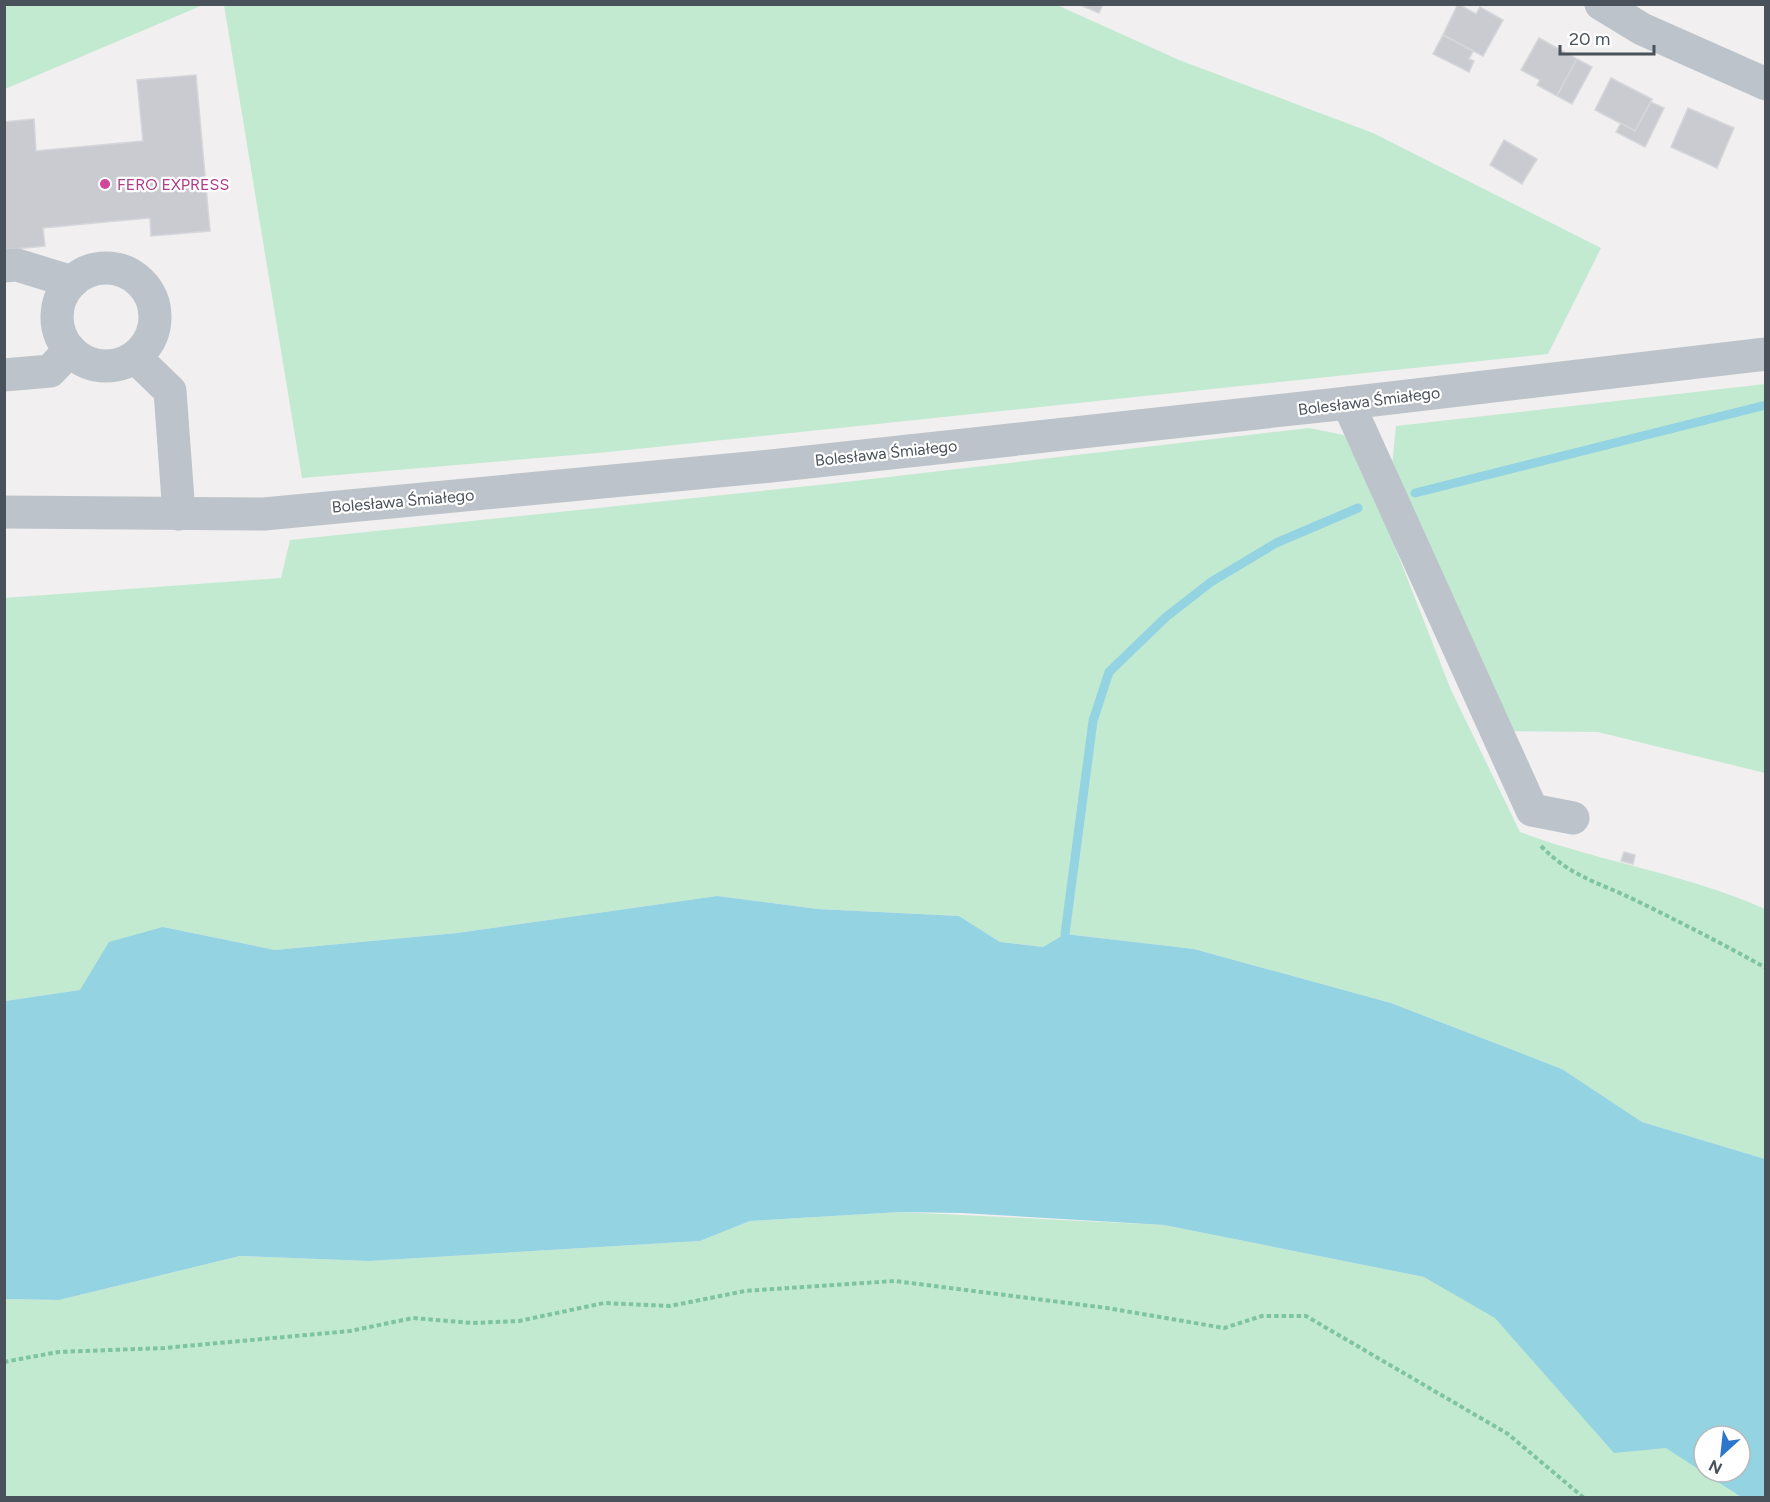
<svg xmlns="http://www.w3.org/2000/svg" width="1770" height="1502" viewBox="0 0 1770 1502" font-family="Figtree,sans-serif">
	<rect width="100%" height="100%" fill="#f1efef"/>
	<g fill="#c2ead1">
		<polygon points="5,4 203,4 203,5 5,89"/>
		<polygon points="224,5 1057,5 1179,60 1373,133 1601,248 1548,354 598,453 302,478"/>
		<polygon points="1765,384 1765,773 1598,732 1508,731 1392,466 1396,426"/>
		<path d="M1309,428L1344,435L1373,491L1451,690L1520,832C1600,862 1687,874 1765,909V1159L1642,1122L1562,1069L1391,1003L1194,949L1065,934L1043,947L1000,942L959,916L818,909L717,896L457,933L275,950L163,927L80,990L5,1001L4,598L281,578L290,540L828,484Z"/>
		<polygon points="900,1212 1164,1225 1424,1277 1521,1313 1577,1388 1741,1497 5,1498 5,1299 59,1300 240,1256 369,1261 700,1241 750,1221"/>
	</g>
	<path fill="#94d3e2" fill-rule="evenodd" d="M717,896L818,909L959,916L1000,942L1043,947L1065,934L1194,949L1391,1003L1562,1069L1642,1122L1765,1159V1497H1741L1666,1448L1614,1453L1495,1318L1424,1277L1164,1225L962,1213L900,1212L750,1221L700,1241L369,1261L240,1256L59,1300L5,1299V1001L80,990L109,942L163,927L275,950L457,933ZM1704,1436H1740V1472H1704Z"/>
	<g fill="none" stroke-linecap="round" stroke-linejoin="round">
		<g stroke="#94d3e2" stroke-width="9">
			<polyline points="1415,493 1766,405"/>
			<polyline points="1065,934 1093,721 1109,672 1166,617 1211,582 1276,543 1358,508"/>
		</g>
	</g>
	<g fill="#c9cbd1" stroke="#d4d6da" stroke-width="1.5">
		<polygon points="1078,4 1103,4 1099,13"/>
		<polygon points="1458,4 1476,14 1480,7 1503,20 1483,56 1443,35"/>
		<polygon points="1443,35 1473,51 1469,59 1474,61 1469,72 1433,54"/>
		<polygon points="1539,38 1577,59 1557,96 1537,85 1540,80 1521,70"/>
		<polygon points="1577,59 1592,67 1572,104 1557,96"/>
		<polygon points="196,75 210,231 151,236 150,218 105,222 43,228 45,246 4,250 4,122 34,119 36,151 143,141 137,80"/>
		<polygon points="1611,78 1652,99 1635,131 1595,110"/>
		<polygon points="1651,102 1664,108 1645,147 1616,132 1621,123 1635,131"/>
		<polygon points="1688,108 1734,128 1717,168 1671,147"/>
		<polygon points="1504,140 1537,159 1522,184 1490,165"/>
		<polygon points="1624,852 1635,855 1633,864 1621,861"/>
	</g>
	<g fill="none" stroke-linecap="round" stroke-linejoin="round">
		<g stroke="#7ec4a1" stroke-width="4" stroke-dasharray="4.5 3" stroke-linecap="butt">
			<path d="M1541,846C1571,877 1598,882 1635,900C1680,922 1723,944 1766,968"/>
			<polyline points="4,1362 58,1352 164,1348 350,1331 413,1318 472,1323 519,1321 604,1303 670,1306 745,1291 895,1281 1107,1308 1224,1328 1262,1316 1306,1316 1508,1434 1584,1498"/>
		</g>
		<g stroke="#bcc3ca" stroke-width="33">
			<polyline points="1601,4 1642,29 1766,84"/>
			<polyline points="4,266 17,265 72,282"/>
			<circle cx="106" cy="317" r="49"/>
			<polyline points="135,357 170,391 179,514"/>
			<polyline points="4,375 50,371 70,350"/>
			<polyline points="1348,403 1532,810 1573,818"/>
			<polyline points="4,512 264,514 771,466 1348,403 1766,354"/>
		</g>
	</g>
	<circle fill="#d1479c" stroke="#fff" stroke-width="2" cx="105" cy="184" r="6"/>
	<g text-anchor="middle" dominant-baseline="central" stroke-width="4.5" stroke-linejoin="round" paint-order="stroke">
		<g font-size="16" fill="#b23c85" stroke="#fff" text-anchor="start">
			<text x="117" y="184">FERO EXPRESS</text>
		</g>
		<g font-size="16" fill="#49525a" stroke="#fff">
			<text transform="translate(1369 401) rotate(-7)">Bolesława Śmiałego</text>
			<text transform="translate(886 453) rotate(-6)">Bolesława Śmiałego</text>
			<text transform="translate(403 501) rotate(-5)">Bolesława Śmiałego</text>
		</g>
	</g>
	<rect width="1770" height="1502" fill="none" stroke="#49525a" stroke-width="12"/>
	<g transform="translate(1722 1454) rotate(207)"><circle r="28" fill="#ffffff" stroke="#b6babd" stroke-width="1.5"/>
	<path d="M0-4.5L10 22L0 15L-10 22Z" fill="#2e76cd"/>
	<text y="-9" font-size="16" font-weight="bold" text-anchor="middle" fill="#49525a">N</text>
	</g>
	<path d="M1560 45v9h94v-9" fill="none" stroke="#49525a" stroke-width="3"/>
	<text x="1569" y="45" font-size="18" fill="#49525a" stroke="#ffffff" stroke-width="4.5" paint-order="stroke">20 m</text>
</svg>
